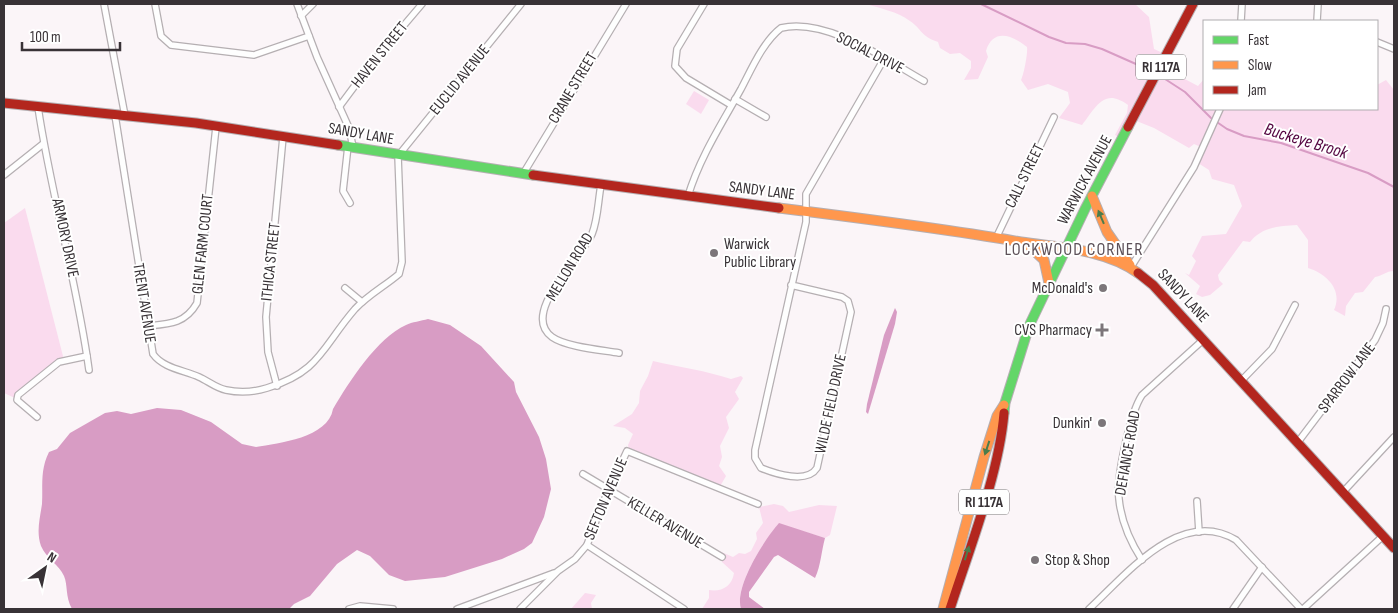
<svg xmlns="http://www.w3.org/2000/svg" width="1398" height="613" viewBox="0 0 1398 613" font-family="'Sofia Sans Condensed',sans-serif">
	<rect width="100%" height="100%" fill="#fbf5f8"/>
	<g fill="#fadbee">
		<path d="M866,4H1135L1149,17L1154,49L1167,55L1162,67L1198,86L1204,79V109H1377V85L1386,80L1394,90V271C1386,271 1382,276 1375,277L1363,292L1355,293L1346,306L1345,316L1334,310C1343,290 1327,274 1308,268V240L1297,225C1279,226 1262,227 1250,242L1243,241L1218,275L1219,280L1223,284L1210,295L1202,297L1196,294L1200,286L1185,273L1189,275L1196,261L1192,256L1202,236L1226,234L1242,206L1234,185L1212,179L1209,170L1198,163L1203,148L1194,144L1189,148L1154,128L1134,120L1123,139L1115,135L1127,113L1128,105C1104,87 1096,107 1082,125L1059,118L1070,103L1068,92L1048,84L1028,90L1021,80C1024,74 1028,52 1027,47C1012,35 993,28 986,51L988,57L978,79L964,80L971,68V61L960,53L950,54L940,48L938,42C920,36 922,29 910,21C896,11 882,9 866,4Z"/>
		<polygon points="694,91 709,100 701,114 686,104"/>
		<polygon points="25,208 64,360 59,362 17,399 4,393 4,223"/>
		<path d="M653,361C679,367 707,371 731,379L741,376L743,378L735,392L739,399L726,417L729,428L720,446L722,457L719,466L726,476L719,488L629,450L628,445L633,434L625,428L613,426L632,414L639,403L640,391L648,376Z"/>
		<path d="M774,504L783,506L789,512L819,505L837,506L830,535L825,538L779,524C764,540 734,587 741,609H702L709,598V590C721,592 732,587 734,573L722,562V557L712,552L719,551L733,557L739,553L745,554L751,551L757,539L756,533L763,523L759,507Z"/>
		<polygon points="585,593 596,595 591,603 592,609 571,609"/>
	</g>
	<g fill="#d89cc4">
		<polygon points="895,308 897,312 895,324 868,414 866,412 867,404 884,335"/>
		<path d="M428,319L450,325L481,346L514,382L516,392L539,437L546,459L551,489L544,517L532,543L524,549L502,559L445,577L405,581L389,575L370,556L357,550L337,564L310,596L294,604L289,609H72C65,596 68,585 64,576C59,565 46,558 41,546C36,532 40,518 42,504C43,485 40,470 49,452L57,449L70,433L105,413L117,411L131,414L157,408L181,410L211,422L242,444L256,447C279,443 328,438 333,409C349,382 377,338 406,325C412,322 421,321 428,319Z"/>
		<path d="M779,523L825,538C821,553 821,565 815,578L778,555L774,557L749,592V597L765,609H741C734,587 764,540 779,523Z"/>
	</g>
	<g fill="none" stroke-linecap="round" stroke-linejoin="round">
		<g stroke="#d89cc4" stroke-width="2">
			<polyline points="981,4 1049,37 1066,43 1085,44 1102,49 1154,72"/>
			<polyline points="1165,79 1185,92 1211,118 1227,129 1244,136 1281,143 1368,173 1394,187"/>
		</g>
		<g stroke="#b5afb2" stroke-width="8">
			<g id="street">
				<polyline points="104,4 125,116"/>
				<polyline points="155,4 161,36 171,45 254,55 309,36"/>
				<polyline points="297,4 317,57 349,128 353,147"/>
				<polyline points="704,4 677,49 675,66 686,78 731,105"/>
				<polyline points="301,16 313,4"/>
				<polyline points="1241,21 1242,4"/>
				<polyline points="1317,21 1318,4"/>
				<polyline points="1377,42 1394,49"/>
				<polyline points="735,99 766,117"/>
				<path d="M38,107C51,195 77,281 89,370"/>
				<polyline points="339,107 371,64 422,4"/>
				<path d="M115,115L153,354C163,368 183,370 199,377C208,381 216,388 226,390C240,393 254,392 267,388C320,372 322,347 355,309C368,295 385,286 399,274L402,262L398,156L521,4"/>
				<polyline points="348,146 343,191 350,203"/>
				<polyline points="523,174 626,4"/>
				<polyline points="4,175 43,144"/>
				<path d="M601,185C598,201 598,219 592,234C583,256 519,313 552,337C566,347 602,350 619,353"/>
				<path d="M688,196C700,157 721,125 741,89C752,68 763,42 781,28C826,17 887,60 924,81"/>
				<polyline points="997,236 1054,117"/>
				<polyline points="1131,267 1194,167 1220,109"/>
				<path d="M791,285L842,297L848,301L851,312L817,468C807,484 776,474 761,468L755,458V450L806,222V194L884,59"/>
				<polyline points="345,288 362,302"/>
				<path d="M147,326C169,324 185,324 197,303L216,127"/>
				<polyline points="1241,381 1272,349 1295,305"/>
				<polyline points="277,386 268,352 266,317 283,137"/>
				<polyline points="37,417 17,400 18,395 59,362 87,356"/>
				<polyline points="1298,442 1375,340 1383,323 1386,309"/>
				<polyline points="583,474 722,557"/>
				<polyline points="1343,492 1394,437"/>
				<polyline points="1197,501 1199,532"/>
				<polyline points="587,545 684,609"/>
				<path d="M1142,560C1131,543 1121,520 1119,499C1116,478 1130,413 1142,395L1203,340"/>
				<polyline points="349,609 360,606 393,609"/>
				<polyline points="457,609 554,573"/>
				<polyline points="520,609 558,571 575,559 587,545 601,507 627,451 758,504"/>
				<path d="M1089,609C1125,576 1180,506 1236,540L1301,609"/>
				<polyline points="1233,609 1262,567"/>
				<polyline points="1303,609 1383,536"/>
			</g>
		</g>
		<g stroke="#b5afb2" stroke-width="11">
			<g id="fast">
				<polyline points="338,145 533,175"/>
				<polyline points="1004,413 1005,403 1029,326 1085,209 1128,127"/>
			</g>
		</g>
		<g stroke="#b5afb2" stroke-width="11">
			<g id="slow">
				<polyline points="1092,196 1107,232 1130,265"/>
				<path d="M779,208C860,218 941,228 1021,242C1060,248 1105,249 1138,273"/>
				<polyline points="1027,244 1044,260 1049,283"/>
				<polyline points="943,609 984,457 997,416 1004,405"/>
			</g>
		</g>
		<g stroke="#b5afb2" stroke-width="11">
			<g id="jam">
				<polyline points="4,103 196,123 338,145"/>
				<polyline points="1128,127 1193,4"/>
				<polyline points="533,175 779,208"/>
				<polyline points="1138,273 1153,285 1394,548"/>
				<path d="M950,609C969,550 999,474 1004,413"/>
			</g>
		</g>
		<use href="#street" stroke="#fefefe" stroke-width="5.5"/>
		<use href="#fast" stroke="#63d668" stroke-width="9"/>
		<use href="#slow" stroke="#ff974d" stroke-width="9"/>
		<use href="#jam" stroke="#b3261e" stroke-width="9"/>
	</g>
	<defs><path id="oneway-solid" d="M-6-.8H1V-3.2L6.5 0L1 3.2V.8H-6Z" transform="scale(1.25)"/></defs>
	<g fill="#4b7c4c">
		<use href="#oneway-solid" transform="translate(1101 217) rotate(-113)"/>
		<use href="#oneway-solid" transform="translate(987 448) rotate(108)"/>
		<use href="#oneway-solid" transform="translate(967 553) rotate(-73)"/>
	</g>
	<g fill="#7c767a" stroke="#fff" stroke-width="2">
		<circle cx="714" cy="253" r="5"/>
		<circle cx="1103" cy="288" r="5"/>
		<path d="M1099.5 322.5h5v5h5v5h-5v5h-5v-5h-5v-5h5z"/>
		<circle cx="1102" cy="423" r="5"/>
		<circle cx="1035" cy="560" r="5"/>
	</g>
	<g text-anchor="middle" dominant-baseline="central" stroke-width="4" stroke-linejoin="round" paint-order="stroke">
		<g fill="#fff" stroke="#747072" stroke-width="1">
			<rect x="1136" y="54.5" width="50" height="25" rx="4"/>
			<rect x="959" y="489.5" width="50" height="25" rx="4"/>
		</g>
		<g font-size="15" font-weight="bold" fill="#383236">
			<text x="1161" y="67">RI 117A</text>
			<text x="984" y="502">RI 117A</text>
		</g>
		<g font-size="16" fill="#383236" stroke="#fff">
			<text transform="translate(870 53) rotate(27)">SOCIAL DRIVE</text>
			<text transform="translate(380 55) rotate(-51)">HAVEN STREET</text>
			<text transform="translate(460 80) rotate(-51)">EUCLID AVENUE</text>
			<text transform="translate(573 88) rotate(-59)">CRANE STREET</text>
			<text transform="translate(361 134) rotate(10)">SANDY LANE</text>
			<text transform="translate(1025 176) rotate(-64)">CALL STREET</text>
			<text transform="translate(1085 180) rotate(-62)">WARWICK AVENUE</text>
			<text transform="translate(762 191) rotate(7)">SANDY LANE</text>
			<text transform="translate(65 238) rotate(78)">ARMORY DRIVE</text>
			<text transform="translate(203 244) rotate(-84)">GLEN FARM COURT</text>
			<text transform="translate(271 262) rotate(-84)">ITHICA STREET</text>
			<text transform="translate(570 267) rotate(-59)">MELLON ROAD</text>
			<text transform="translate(1183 296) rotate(47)">SANDY LANE</text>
			<text transform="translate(144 303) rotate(81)">TRENT AVENUE</text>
			<text transform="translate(1347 378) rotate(-53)">SPARROW LANE</text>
			<text transform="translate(831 404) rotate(-78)">WILDE FIELD DRIVE</text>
			<text transform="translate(1128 453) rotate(-80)">DEFIANCE ROAD</text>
			<text transform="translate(606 499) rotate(-67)">SEFTON AVENUE</text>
			<text transform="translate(665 523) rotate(31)">KELLER AVENUE</text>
		</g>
		<g font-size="16" fill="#383236" stroke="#fff" text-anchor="end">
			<text x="724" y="244" text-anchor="start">Warwick<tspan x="724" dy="18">Public Library</tspan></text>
			<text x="1093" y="288">McDonald's</text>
			<text x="1092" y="330">CVS Pharmacy</text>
			<text x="1092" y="423">Dunkin'</text>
			<text x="1045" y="560" text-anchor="start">Stop &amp; Shop</text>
		</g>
		<g font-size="18" font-style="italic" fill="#550742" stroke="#fff">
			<text transform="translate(1306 141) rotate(17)">Buckeye Brook</text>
		</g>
		<g font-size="18" letter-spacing="1" fill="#5d5159" stroke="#fff">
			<text x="1074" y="249">LOCKWOOD CORNER</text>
		</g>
	</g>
	<rect width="1398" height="613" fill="none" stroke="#383236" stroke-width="10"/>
	<rect x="1203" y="20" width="175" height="90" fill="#ffffff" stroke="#afadaf"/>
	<rect x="1213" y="36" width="25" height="8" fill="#63d668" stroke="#afadaf"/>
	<text x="1248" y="45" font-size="15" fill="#383236">Fast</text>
	<rect x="1213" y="61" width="25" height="8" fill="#ff974d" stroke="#afadaf"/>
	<text x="1248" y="70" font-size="15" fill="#383236">Slow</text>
	<rect x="1213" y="86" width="25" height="8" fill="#b3261e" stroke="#afadaf"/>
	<text x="1248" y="95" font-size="15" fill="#383236">Jam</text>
	<g transform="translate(45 568) rotate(33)" stroke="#ffffff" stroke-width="4" paint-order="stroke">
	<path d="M0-4L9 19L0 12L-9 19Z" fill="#383236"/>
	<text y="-8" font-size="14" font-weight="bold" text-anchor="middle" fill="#383236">N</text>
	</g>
	<path d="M22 42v8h98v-8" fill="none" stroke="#383236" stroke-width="2.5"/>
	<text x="30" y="42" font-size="15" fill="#383236" stroke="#ffffff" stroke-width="4" paint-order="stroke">100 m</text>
</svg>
